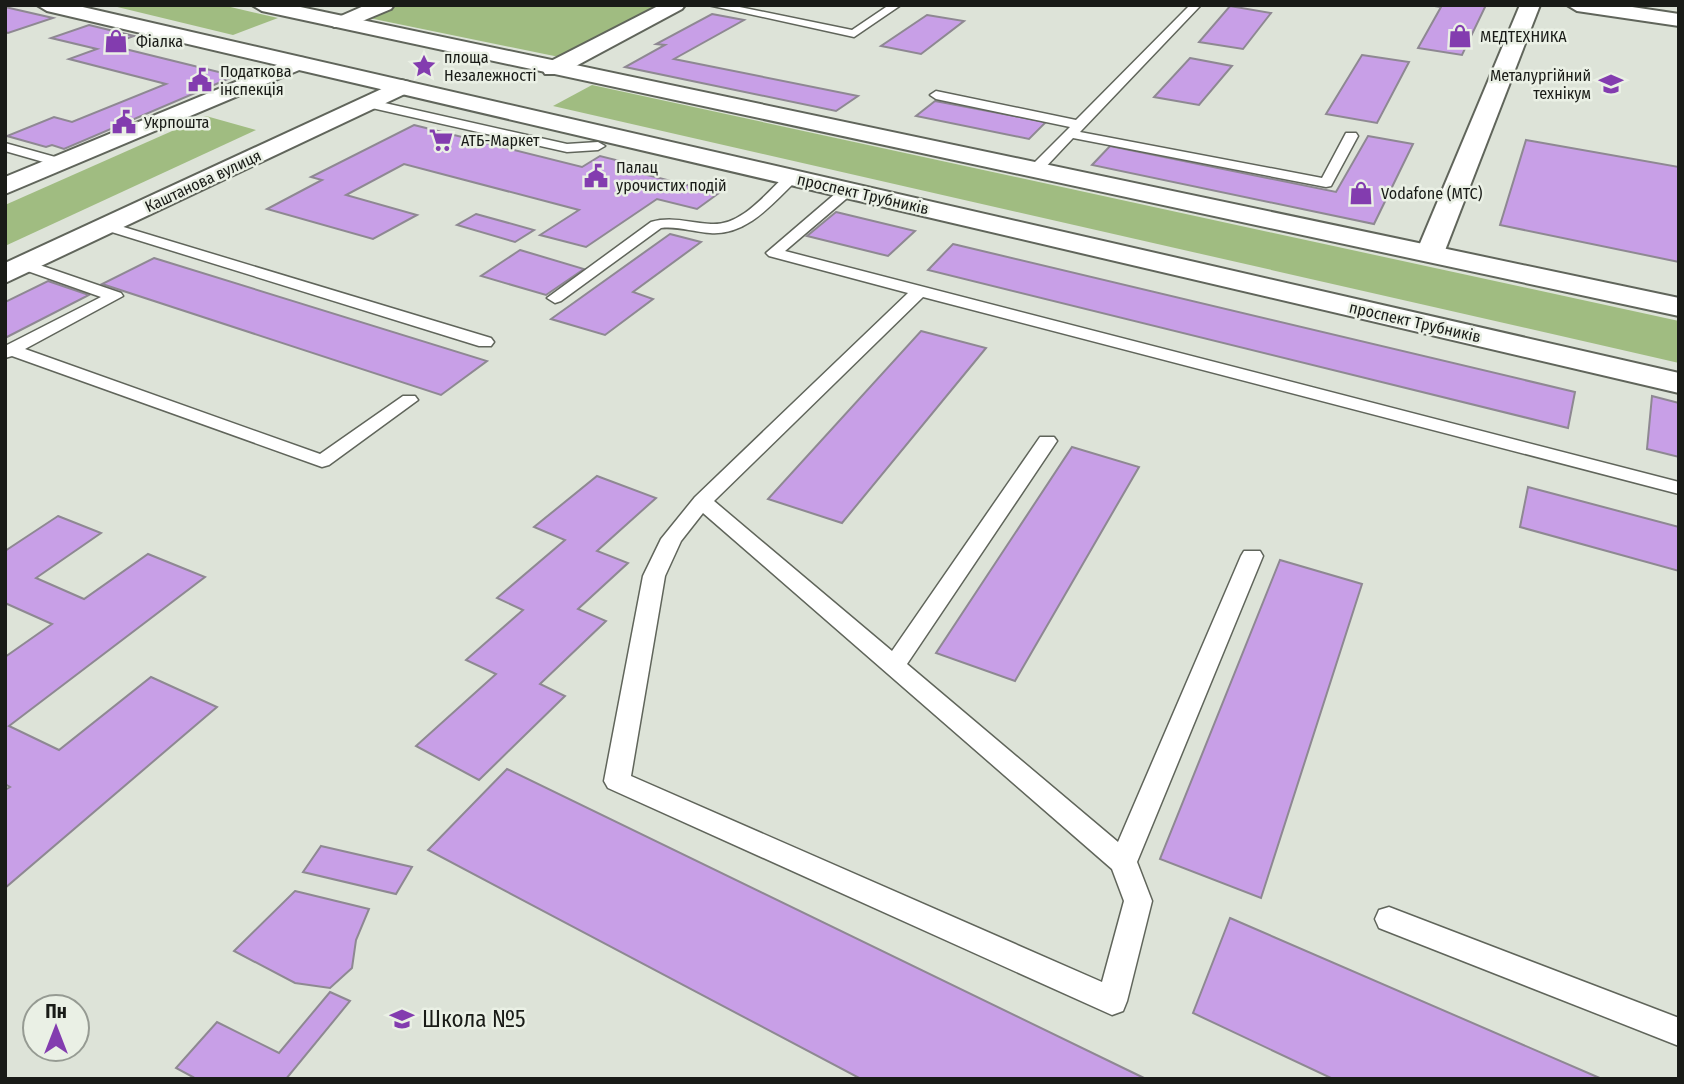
<svg xmlns="http://www.w3.org/2000/svg" width="1684" height="1084" viewBox="0 0 1684 1084" font-family="'Fira Sans Condensed',sans-serif">
	<rect width="100%" height="100%" fill="#dde3d8"/>
	<g fill="#a0bc81">
		<polygon points="109,5 222,5 278,18 233,35"/>
		<polygon points="400,5 664,5 564,58 369,18"/>
		<polygon points="592,85 1679,321 1679,363 553,106"/>
		<polygon points="206,116 256,130 5,246 5,205"/>
	</g>
	<g fill="#c89fe7" stroke="#8e8892" stroke-width="2">
		<polygon points="1428,5 1486,5 1462,55 1418,48 1441,7"/>
		<polygon points="1230,6 1271,13 1243,49 1199,42"/>
		<polygon points="5,7 53,18 8,33 5,32"/>
		<polygon points="712,14 744,20 674,59 858,96 836,111 625,67 665,45 656,44"/>
		<polygon points="927,15 964,21 921,54 881,46"/>
		<polygon points="89,25 134,36 109,45 235,76 64,149 52,145 46,147 7,136 54,117 72,122 166,84 69,59 97,49 51,38"/>
		<polygon points="1362,55 1409,62 1377,123 1326,114"/>
		<polygon points="1190,58 1232,66 1199,105 1154,97"/>
		<polygon points="935,101 1046,122 1029,139 916,116"/>
		<polygon points="414,125 582,167 600,156 656,170 647,175 719,193 697,209 657,199 586,247 540,235 579,210 404,164 346,195 417,215 373,239 267,209 322,180 311,177"/>
		<polygon points="1368,136 1413,144 1374,224 1092,165 1110,146 1336,192"/>
		<polygon points="1526,140 1679,167 1679,262 1500,225"/>
		<polygon points="836,212 915,231 888,256 807,236"/>
		<polygon points="476,214 534,230 515,242 457,225"/>
		<polygon points="670,234 701,242 633,292 653,299 605,335 551,319"/>
		<polygon points="953,244 1575,392 1568,428 928,270"/>
		<polygon points="520,250 584,269 546,295 481,276"/>
		<polygon points="154,258 487,361 441,395 102,284"/>
		<polygon points="48,281 89,295 5,338 5,302"/>
		<polygon points="921,331 986,348 842,523 768,499"/>
		<polygon points="1652,396 1679,403 1679,457 1647,449"/>
		<polygon points="1072,447 1139,467 1015,681 936,653"/>
		<polygon points="597,476 656,498 597,551 628,563 578,609 606,621 540,684 565,696 479,780 416,746 496,674 466,660 523,610 497,598 565,540 534,527"/>
		<polygon points="1528,487 1679,527 1679,571 1520,527"/>
		<polygon points="58,516 101,533 36,578 84,599 148,554 205,577 9,726 59,750 151,677 217,707 5,888 5,790 10,787 5,784 5,657 52,624 5,603 5,551"/>
		<polygon points="1280,560 1362,584 1261,898 1160,859"/>
		<polygon points="507,769 1144,1078 1144,1079 861,1079 428,850"/>
		<polygon points="321,846 412,867 396,894 303,872"/>
		<polygon points="295,891 369,909 356,940 352,968 330,988 295,983 234,951"/>
		<polygon points="1230,918 1602,1079 1333,1079 1193,1013"/>
		<polygon points="330,992 350,1001 286,1079 191,1079 193,1077 176,1068 217,1022 279,1053"/>
	</g>
	<g fill="none" stroke-linecap="round" stroke-linejoin="round">
		<g stroke="#60655b" stroke-width="3">
			<g id="lane">
				<polygon points="708,5 730,5 852,30 889,5 901,5 854,37"/>
				<polygon points="1190,5 1201,5 1080,132 1322,178 1346,133 1356,133 1358,136 1331,186 1326,187 1073,138 1040,173 1035,174 1028,170 1030,167 1070,127 936,99 930,95 936,91 1076,120"/>
				<polygon points="367,99 567,144 598,142 605,146 598,150 567,152 363,106 363,100"/>
				<polygon points="5,143 66,160 68,163 61,167 5,151"/>
				<path d="M792,173L797,174V180C773,203 747,236 710,233C693,232 678,226 661,228L561,301L555,303L547,298L651,222C673,216 689,223 711,224C742,226 766,193 787,174Z"/>
				<path d="M848,186L853,187V193L785,251L1679,482V494L923,297L714,501L892,651L1040,437H1054L1057,441L907,664L1118,842L1241,556L1244,551H1260L1263,556L1137,862L1152,901L1127,1001L1123,1011L1112,1015L608,788L604,781L643,576L661,539L695,497L908,293L769,256L766,253L843,187ZM703,513L1112,869L1124,901L1102,982L631,776L665,576L681,541Z"/>
				<polygon points="107,222 491,338 494,342 491,346 479,346 102,229 100,226"/>
				<polygon points="25,260 121,293 123,296 25,349 320,454 403,396 415,396 418,400 329,465 322,467 12,356 5,358 5,346 101,297 19,268 17,265 19,262"/>
				<polygon points="1389,907 1679,1018 1679,1046 1379,928 1375,919 1379,910"/>
			</g>
		</g>
		<g stroke="#60655b" stroke-width="4">
			<g id="street">
				<polygon points="366,5 394,5 391,9 348,27 334,27 331,23 334,19"/>
				<polygon points="660,5 685,5 682,9 561,74 545,74 542,69 545,64"/>
				<polygon points="1520,5 1540,5 1444,253 1440,259 1430,261 1420,259 1416,253"/>
				<polygon points="1567,5 1619,5 1679,14 1679,26 1577,11"/>
				<polygon points="296,57 304,58 307,63 304,68 5,194 5,177"/>
				<polygon points="401,80 409,82 412,87 409,92 5,283 5,263"/>
			</g>
		</g>
		<g stroke="#60655b" stroke-width="4">
			<g id="secondary">
				<polygon points="37,5 74,5 1679,373 1679,393 47,11"/>
				<polygon points="252,5 291,5 1679,298 1679,316 262,11"/>
			</g>
		</g>
		<use href="#lane" fill="#fff" fill-rule="evenodd"/>
		<use href="#street" fill="#fff" fill-rule="evenodd"/>
		<use href="#secondary" fill="#fff" fill-rule="evenodd"/>
	</g>
	<defs>
		<g id="shop-bare" transform="scale(1.89)"><path d="M-5-2.5h2.3a2.7 3.5 0 0 1 5.4 0H5L5.5 6h-11ZM-1.5-2.5h3a1.5 2.3 0 0 0-3 0Z" fill="#833caf" stroke="#eaf0e5" stroke-width="2.5" paint-order="stroke"/></g>
		<g id="sight-bare" transform="scale(1.89)"><path d="M0-6L1.8-2.2L6-1.7L2.9 1.2L3.7 5.4L0 3.3L-3.7 5.4L-2.9 1.2L-6-1.7L-1.8-2.2Z" fill="#833caf" stroke="#eaf0e5" stroke-width="2.5" paint-order="stroke"/></g>
		<g id="civic-bare" transform="scale(1.89)"><path d="M-.6-6.5H3V-4.5H.6V-3L4-1V1h2V6H-6V1h2V-1L-.6-3ZM-1.2 2.5V6h2.4V2.5Z" fill="#833caf" stroke="#eaf0e5" stroke-width="2.5" paint-order="stroke"/></g>
		<g id="university-bare" transform="scale(1.89)"><path d="M0-5L7-2L0 1L-7-2ZM-4 1L0 2.5L4 1V4Q0 6-4 4Z" fill="#833caf" stroke="#eaf0e5" stroke-width="2.5" paint-order="stroke"/></g>
		<g id="supermarket-bare" transform="scale(1.89)"><path d="M-6-5.5h2.5l.6 2H6L4.5 2H-2.5L-4.4-4H-6ZM-1.5 3.2a1.3 1.3 0 1 0 .1 0ZM3 3.2a1.3 1.3 0 1 0 .1 0Z" fill="#833caf" stroke="#eaf0e5" stroke-width="2.5" paint-order="stroke"/></g>
		<g id="school-bare" transform="scale(1.89)"><path d="M0-5L7-2L0 1L-7-2ZM-4 1L0 2.5L4 1V4Q0 6-4 4Z" fill="#833caf" stroke="#eaf0e5" stroke-width="2.5" paint-order="stroke"/></g>
	</defs>
	<g fill-rule="evenodd">
		<use href="#shop-bare" x="1460" y="36"/>
		<use href="#shop-bare" x="116" y="41"/>
		<use href="#sight-bare" x="424" y="66"/>
		<use href="#civic-bare" x="200" y="80"/>
		<use href="#university-bare" x="1611" y="84"/>
		<use href="#civic-bare" x="124" y="122"/>
		<use href="#supermarket-bare" x="441" y="140"/>
		<use href="#civic-bare" x="596" y="176"/>
		<use href="#shop-bare" x="1361" y="193"/>
		<use href="#school-bare" x="402" y="1019"/>
	</g>
	<g text-anchor="middle" dominant-baseline="central" stroke-width="5" stroke-linejoin="round" paint-order="stroke">
		<g font-size="16" fill="#191b17" stroke="#eaf0e5" text-anchor="start">
			<text x="1480" y="36">МЕДТЕХНИКА</text>
			<text x="136" y="41">Фіалка</text>
			<text x="444" y="57">площа<tspan x="444" dy="18">Незалежності</tspan></text>
			<text x="220" y="71">Податкова<tspan x="220" dy="18">інспекція</tspan></text>
			<text x="1591" y="75" text-anchor="end">Металургійний<tspan x="1591" dy="18">технікум</tspan></text>
			<text x="144" y="122">Укрпошта</text>
			<text x="461" y="140">АТБ-Маркет</text>
			<text x="616" y="167">Палац<tspan x="616" dy="18">урочистих подій</tspan></text>
			<text x="1381" y="193">Vodafone (МТС)</text>
		</g>
		<g font-size="16" fill="#191b17" stroke="#eaf0e5">
			<text transform="translate(203 181) rotate(-25)">Каштанова вулиця</text>
			<text transform="translate(863 194) rotate(13)">проспект Трубників</text>
			<text transform="translate(1415 322) rotate(13)">проспект Трубників</text>
		</g>
		<g font-size="23" fill="#191b17" stroke="#eaf0e5" text-anchor="start">
			<text x="422" y="1019">Школа №5</text>
		</g>
	</g>
	<rect width="1684" height="1084" fill="none" stroke="#191b17" stroke-width="14"/>
	<g transform="translate(56 1028)"><circle r="33" fill="#eaf0e5" stroke="#969b93" stroke-width="2"/>
	<path d="M0-5L12 26L0 18L-12 26Z" fill="#833caf"/>
	<text y="-10" font-size="19" font-weight="bold" text-anchor="middle" fill="#191b17">Пн</text>
	</g>
</svg>
